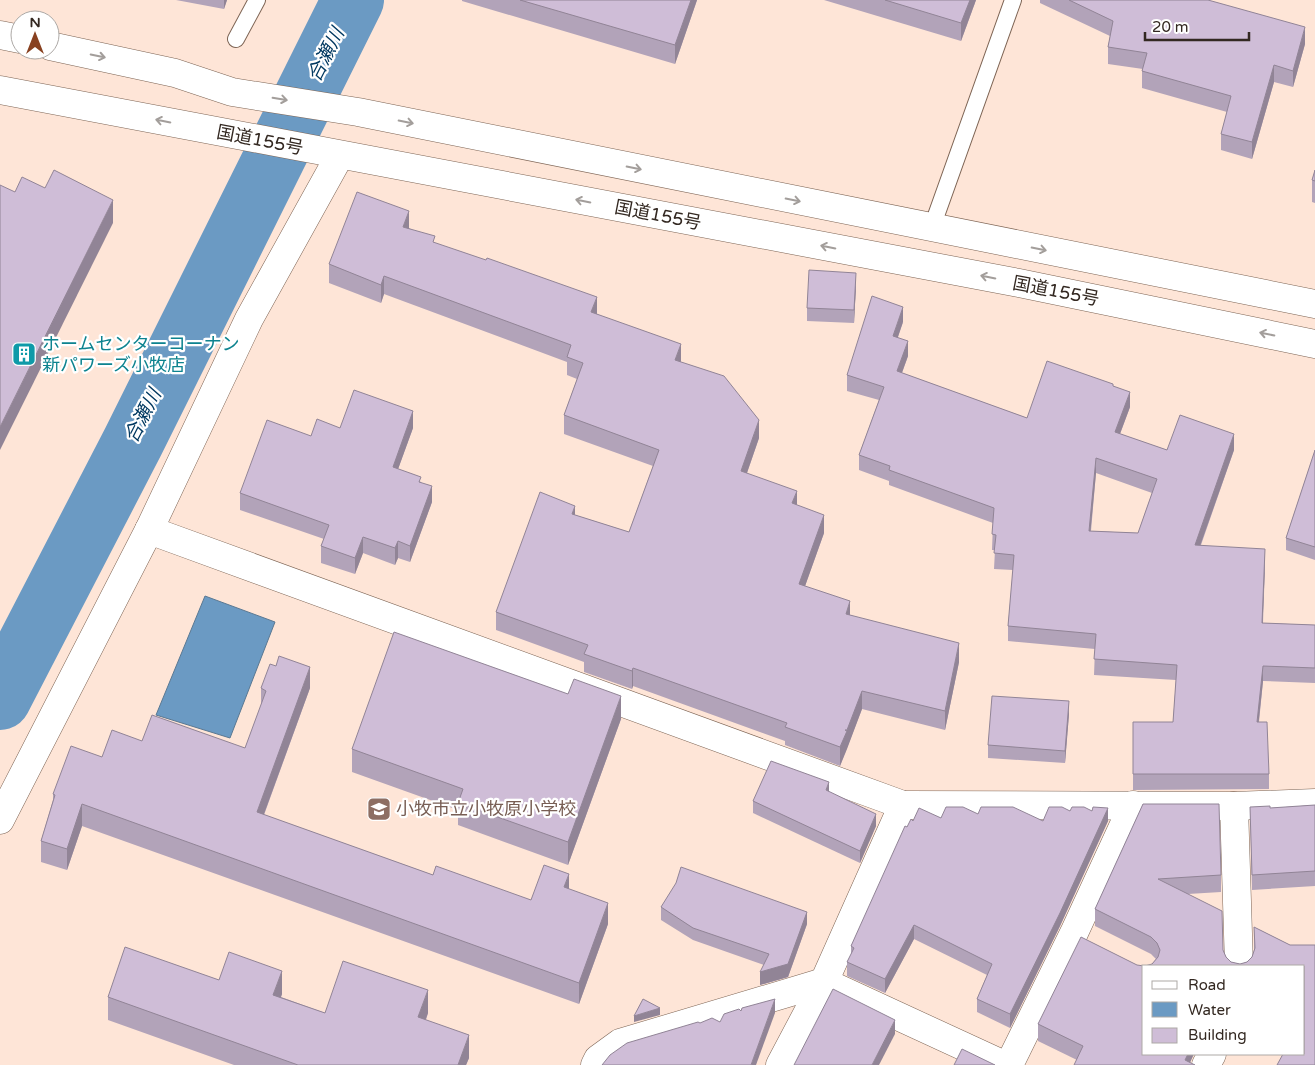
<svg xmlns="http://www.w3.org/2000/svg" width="1315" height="1065" viewBox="0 0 1315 1065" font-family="'Varela Round','Noto Sans JP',sans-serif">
	<rect width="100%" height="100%" fill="#fee5d7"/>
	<polygon fill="#6b9ac3" stroke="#5a7892" points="205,596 275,622 230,738 156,715"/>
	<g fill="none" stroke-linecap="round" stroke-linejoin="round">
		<polyline stroke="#6b9ac3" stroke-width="62" points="0,699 133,442 353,0"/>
		<g stroke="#7d6454" stroke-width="18">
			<g id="lane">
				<polyline points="236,39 257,0"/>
				<polyline points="932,227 1013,0"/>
			</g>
		</g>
		<g stroke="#7d6454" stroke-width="29">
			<g id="street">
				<polyline points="149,530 903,805"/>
				<polyline points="1234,806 1239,966"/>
				<polyline points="0,820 149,530 249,319 340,155"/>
				<polyline points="595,1065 598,1059 620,1043 824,982 1004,1065"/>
				<polyline points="780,1065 824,982 903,805 1234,806 1315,803"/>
				<polyline points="1009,1065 1074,933 1133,805"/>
				<polyline points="1206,1065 1212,1054"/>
			</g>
		</g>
		<g stroke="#7d6454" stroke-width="29">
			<g id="highway">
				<polyline points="0,35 20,39"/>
				<polyline points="50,46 175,73 232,92 358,112 1315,304"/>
				<polyline points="0,90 1019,283 1315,344"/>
			</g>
		</g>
		<use href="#lane" stroke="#fff" stroke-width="16"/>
		<use href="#street" stroke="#fff" stroke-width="28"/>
		<use href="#highway" stroke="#fff" stroke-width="28"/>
	</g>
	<g fill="#b2a3b9" fill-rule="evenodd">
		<polygon points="176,0 227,0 224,9"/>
		<polygon points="462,0 697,0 675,64 462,1"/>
		<polygon points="824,0 976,0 961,41"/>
		<polygon points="1040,0 1208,0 1305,44 1293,87 1274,82 1252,159 1221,150 1221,134 1227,112 1142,88 1142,71 1143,69 1108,64 1108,47 1110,36 1040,3"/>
		<polygon points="1315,170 1315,203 1312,202 1312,180"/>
		<polygon points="409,228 435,243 597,314 681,362 759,438 747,473 797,505 824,533 805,586 850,615 959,662 945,730 862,709 840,766 785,745 785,741 633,686 632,689 584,672 584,662 496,630 496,612 575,515 629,532 653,466 564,434 564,415 577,379 567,375 567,362 384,294 381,303 329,283 329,264"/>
		<polygon points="856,286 854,323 807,321 807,308"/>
		<path d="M903,322L898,337L908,356L902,373L1027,418L1113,386L1130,407L1120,434L1167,450H1234L1201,545L1265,565L1263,623L1315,625V683L1263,681L1259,722L1269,774V789L1133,790V722H1173L1176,680L1094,675L1095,649L1008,641V626L1013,570L994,569L995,550H992L993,523L889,485V481L859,470V455L879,400L847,391V375ZM1096,473L1152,493L1138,533L1091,531Z"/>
		<polygon points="340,428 413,428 398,469 421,482 432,502 410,562 398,558 395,565 363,553 355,574 321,563 321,546 324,539 240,510 240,493 311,436"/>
		<polygon points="1315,450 1315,560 1286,550 1286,538"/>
		<polygon points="261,688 310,688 264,815 433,875 531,900 569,889 608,924 579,1004 82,826 67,870 41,862 41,841 53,800 53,794 142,741 245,748 261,706"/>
		<polygon points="1069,714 1065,763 988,758 988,745"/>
		<polygon points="621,719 568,865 458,825 458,810 352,772 352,749"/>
		<polygon points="829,792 876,826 860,863 753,813 753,801"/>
		<polygon points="1143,804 1221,875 1221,892 1188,894 1223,950 1226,957 1231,962 1240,964 1247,962 1252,957 1254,950 1254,927 1290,945 1315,945 1304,1054 1304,966 1152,964 1156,959 1151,954 1095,926 1095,909"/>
		<polygon points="1315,805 1315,886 1252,890 1250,807 1270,808"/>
		<polygon points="1070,811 1108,821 1060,926 1010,1028 977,1012 977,999 987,975 914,939 885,993 847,976 847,962 851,955 851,946 907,827 913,821 941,818 978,814 1043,821"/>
		<polygon points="661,907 807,924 788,977 760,985 764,965 693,940 661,920"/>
		<polygon points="1137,965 1077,1060 1038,1041 1038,1024"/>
		<polygon points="219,980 282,994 281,997 325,1013 428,1013 426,1020 469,1058 466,1065 234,1065 108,1020 108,997"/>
	</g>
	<g fill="#918496">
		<polygon points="224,0 227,0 224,9"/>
		<polygon points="691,0 697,0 675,64 675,45"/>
		<polygon points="970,0 976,0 961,41 961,23"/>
		<polygon points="1305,27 1305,44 1293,87 1293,71"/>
		<polygon points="1274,65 1274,82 1252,159 1252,142"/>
		<polygon points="113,200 113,223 0,450 0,427"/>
		<polygon points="409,211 409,230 403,227"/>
		<polygon points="856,273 856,286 854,323 854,310"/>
		<polygon points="384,276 384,294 381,303 381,285"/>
		<polygon points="597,297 597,315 591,312"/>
		<polygon points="903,307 903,322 893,351 893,336"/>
		<polygon points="908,341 908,356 897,386 897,371"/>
		<polygon points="681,344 681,363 675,360"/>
		<polygon points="1130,392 1130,407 1115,447 1115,432"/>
		<polygon points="413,411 413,428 393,483 393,467"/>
		<polygon points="759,420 759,438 741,490 741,471"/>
		<polygon points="1234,434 1234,450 1195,560 1195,545"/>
		<polygon points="1096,458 1096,473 1089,546 1089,531"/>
		<polygon points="432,486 432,502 410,562 410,546"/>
		<polygon points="797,491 797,510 792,503"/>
		<polygon points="575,506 575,524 572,514"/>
		<polygon points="824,515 824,533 799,603 799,584"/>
		<polygon points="363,537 363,553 355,574 355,558"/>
		<polygon points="398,541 398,558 395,565 395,548"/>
		<polygon points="1265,549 1265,565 1262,638 1262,623"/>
		<polygon points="850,601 850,619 846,614"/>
		<polygon points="959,643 959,662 945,730 945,711"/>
		<polygon points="1263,666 1263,681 1257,737 1257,722"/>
		<polygon points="310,667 310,688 257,833 257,812"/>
		<polygon points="633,668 633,686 632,689 632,671"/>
		<polygon points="862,691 862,709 847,749 847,730"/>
		<polygon points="621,696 621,719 568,865 568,842"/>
		<polygon points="1069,701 1069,714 1065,763 1065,751"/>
		<polygon points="847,731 847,749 840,766 840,747"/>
		<polygon points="829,782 829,795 826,790"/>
		<polygon points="82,804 82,826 67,870 67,849"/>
		<polygon points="1108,808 1108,821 1060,926 1010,1028 1010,1014"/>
		<polygon points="876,814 876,826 860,863 860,851"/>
		<polygon points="569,874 569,896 564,887"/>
		<polygon points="608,903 608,924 579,1004 579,983"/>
		<polygon points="807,912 807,924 788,977 760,985 760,972"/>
		<polygon points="914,925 914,939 885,993 885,979"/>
		<polygon points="282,971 282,994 273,1018 273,995"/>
		<polygon points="428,990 428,1013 418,1040 418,1017"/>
		<polygon points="775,999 775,1013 756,1065 751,1065"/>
		<polygon points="660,1008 660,1015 634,1022 634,1016"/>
		<polygon points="895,1020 895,1034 879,1065 872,1065"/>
		<polygon points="469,1035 469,1058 466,1065 458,1065"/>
		<polygon points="1187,1054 1194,1054 1189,1065 1185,1060"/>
	</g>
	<g fill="#cfbdd7" stroke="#918496" fill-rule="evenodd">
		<polygon points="520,0 691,0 675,45"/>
		<polygon points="885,0 970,0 961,23"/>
		<polygon points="1069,0 1208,0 1305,27 1293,71 1274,65 1252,142 1221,134 1231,96 1142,71 1147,53 1108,47 1113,21"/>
		<polygon points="54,170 113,200 0,427 0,185 15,192 22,177 45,188"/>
		<polygon points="1315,170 1315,181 1312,180"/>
		<polygon points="357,192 409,211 403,227 435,236 433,242 486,260 487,258 597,297 591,312 681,344 675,360 724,376 759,420 741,471 797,491 792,503 824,515 799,584 850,601 846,614 959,643 945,711 862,691 847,730 845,730 847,731 840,747 785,727 787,723 633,668 632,671 584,654 588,645 496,612 540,492 575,506 572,514 629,532 659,450 564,415 583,363 567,357 571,345 384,276 381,285 329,264"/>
		<polygon points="809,270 856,273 854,310 807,308"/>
		<path d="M872,296L903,307L893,336L908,341L897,371L1027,418L1047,361L1113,384V386L1130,392L1115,432L1167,450L1180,415L1234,434L1195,545L1265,549L1262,623L1315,625V668L1263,666L1257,722H1267L1269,774H1133V722H1173L1177,665L1094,659L1096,634L1008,626L1014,555L994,553L996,535L992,534L994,508L889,470L890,466L859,455L884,387L847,375ZM1096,458L1157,479L1138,533L1089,531Z"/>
		<polygon points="354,390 413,411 393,467 421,477 419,482 432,486 410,546 398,541 395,548 363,537 355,558 321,546 329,525 240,493 267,420 311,436 317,419 340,428"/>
		<polygon points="1315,450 1315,547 1286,538"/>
		<polygon points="394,632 568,694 574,679 621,696 568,842 458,803 463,789 352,749"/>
		<polygon points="279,656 310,667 257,812 433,875 436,866 531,900 544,865 569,874 564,887 608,903 579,983 82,804 67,849 41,841 55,795 53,794 71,746 102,757 112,730 142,741 152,715 245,748 266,691 261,688 270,664 276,666"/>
		<polygon points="992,696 1069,701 1065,751 988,745"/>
		<polygon points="771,761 829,782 826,790 876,814 860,851 753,801"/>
		<polygon points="1143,804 1219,804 1221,875 1158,879 1222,911 1223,950 1226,957 1231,962 1240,964 1247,962 1252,957 1255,948 1254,927 1290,945 1315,945 1315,1065 1277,1065 1283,1054 1304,1054 1304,966 1145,966 1152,964 1158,957 1160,950 1157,943 1151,937 1095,909"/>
		<polygon points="1315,805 1315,871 1252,875 1250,807 1270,806 1270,808"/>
		<polygon points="946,807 963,807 978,814 981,807 1013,807 1043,821 1049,807 1062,807 1070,811 1072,807 1084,807 1092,811 1093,807 1108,808 1060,913 1010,1014 977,999 992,964 914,925 885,979 847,962 854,948 851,946 905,826 907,827 911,819 913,821 919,808 941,818"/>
		<polygon points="681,867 807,912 788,964 760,972 769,954 693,928 661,907 676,883"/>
		<polygon points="1081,937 1137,965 1144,966 1144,1054 1188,1054 1185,1060 1195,1065 1074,1065 1083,1046 1038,1024"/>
		<polygon points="125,947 219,980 229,952 282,971 273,995 325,1013 343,961 428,990 418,1017 469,1035 458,1065 298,1065 108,997"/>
		<polygon points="833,989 895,1020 872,1065 794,1065"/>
		<polygon points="643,999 660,1008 634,1016"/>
		<polygon points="775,999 751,1065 602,1065 610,1055 627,1043 698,1022 700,1023 712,1018 720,1022 724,1014 739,1009 741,1011 742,1008"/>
		<polygon points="962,1049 995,1065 954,1065"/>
	</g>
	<defs><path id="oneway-shaft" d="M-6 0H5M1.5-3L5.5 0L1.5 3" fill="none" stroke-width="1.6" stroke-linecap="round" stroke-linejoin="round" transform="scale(1.25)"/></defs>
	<g stroke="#a39e9b">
		<use href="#oneway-shaft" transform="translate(98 56) rotate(12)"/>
		<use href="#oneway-shaft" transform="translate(280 99) rotate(9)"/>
		<use href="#oneway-shaft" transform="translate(163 121) rotate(-169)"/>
		<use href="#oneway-shaft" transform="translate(406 122) rotate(11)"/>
		<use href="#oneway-shaft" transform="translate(634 168) rotate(11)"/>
		<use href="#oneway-shaft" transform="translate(793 200) rotate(11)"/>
		<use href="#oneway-shaft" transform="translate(583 201) rotate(-169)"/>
		<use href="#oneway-shaft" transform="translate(828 247) rotate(-169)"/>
		<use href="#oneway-shaft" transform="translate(1039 249) rotate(11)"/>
		<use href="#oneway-shaft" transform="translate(988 277) rotate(-169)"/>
		<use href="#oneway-shaft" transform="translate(1267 334) rotate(-168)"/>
	</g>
	<defs>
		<g id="building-square" transform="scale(1.25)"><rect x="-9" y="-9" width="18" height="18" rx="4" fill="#0f9aa8" stroke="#fff"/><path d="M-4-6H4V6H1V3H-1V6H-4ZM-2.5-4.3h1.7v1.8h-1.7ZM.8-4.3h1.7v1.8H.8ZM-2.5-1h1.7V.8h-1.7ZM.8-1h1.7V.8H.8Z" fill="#fff"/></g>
		<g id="school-square" transform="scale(1.25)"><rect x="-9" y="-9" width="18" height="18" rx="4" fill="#8d6e63" stroke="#fff"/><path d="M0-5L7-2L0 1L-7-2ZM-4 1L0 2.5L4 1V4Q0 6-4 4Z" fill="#fff"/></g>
	</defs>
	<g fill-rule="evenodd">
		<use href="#building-square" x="24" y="354"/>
		<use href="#school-square" x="379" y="809"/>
	</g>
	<g text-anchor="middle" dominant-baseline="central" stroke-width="4.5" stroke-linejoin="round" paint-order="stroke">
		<g font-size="18" fill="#332821" stroke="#fff">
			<text transform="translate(260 140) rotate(11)">国道155号</text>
			<text transform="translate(658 215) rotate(11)">国道155号</text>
			<text transform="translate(1056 291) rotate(11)">国道155号</text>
		</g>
		<g font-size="18" fill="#0d838f" stroke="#fff" text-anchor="start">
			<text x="42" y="344">ホームセンターコーナン<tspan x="42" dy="21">新パワーズ小牧店</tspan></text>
		</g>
		<g font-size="18" fill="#785e54" stroke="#fff" text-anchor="start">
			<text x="396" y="809">小牧市立小牧原小学校</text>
		</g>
		<g font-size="19" font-style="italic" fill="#003860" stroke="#fff">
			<text transform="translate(326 55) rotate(-63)">合瀬川</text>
			<text transform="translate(143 416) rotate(-63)">合瀬川</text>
		</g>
	</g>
	<rect x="1142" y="965" width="162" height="90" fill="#ffffff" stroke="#ada9a6"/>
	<rect x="1152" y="981" width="25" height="8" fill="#ffffff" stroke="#ada9a6"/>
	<text x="1188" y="990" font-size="15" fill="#332821">Road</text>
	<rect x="1152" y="1002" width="25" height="15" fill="#6b9ac3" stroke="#ada9a6"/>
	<text x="1188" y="1015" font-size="15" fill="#332821">Water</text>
	<rect x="1152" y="1028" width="25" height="15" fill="#cfbdd7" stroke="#ada9a6"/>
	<text x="1188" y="1040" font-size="15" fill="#332821">Building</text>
	<g transform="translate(35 35)"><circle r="24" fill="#ffffff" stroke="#ada9a6"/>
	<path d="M0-4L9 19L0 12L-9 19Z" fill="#884120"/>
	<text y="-8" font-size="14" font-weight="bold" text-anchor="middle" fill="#332821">N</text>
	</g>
	<path d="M1145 32v8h104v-8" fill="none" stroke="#332821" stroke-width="2.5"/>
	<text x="1152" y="32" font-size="15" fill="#332821" stroke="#ffffff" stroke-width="4" paint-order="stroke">20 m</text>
</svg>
